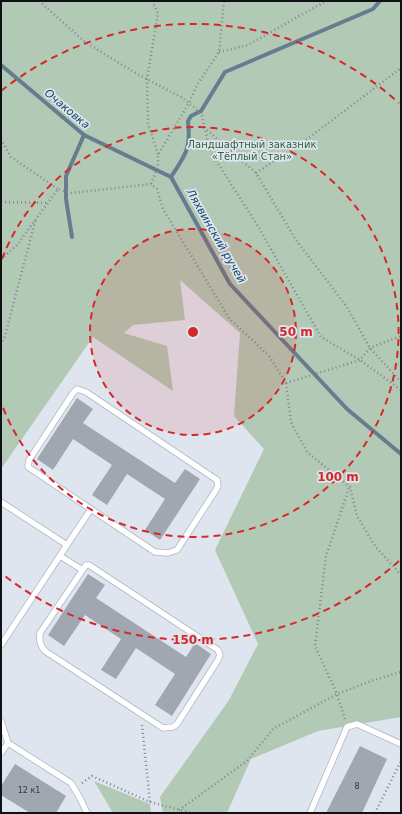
<svg xmlns="http://www.w3.org/2000/svg" width="402" height="814" viewBox="0 0 402 814" font-family="'DejaVu Sans',sans-serif">
	<rect width="100%" height="100%" fill="#dee5ef"/>
	<g fill="#b2c9b5">
		<polygon points="1,1 401,1 401,717 318,731 251,759 227,813 163,813 160,797 229,700 258,644 215,550 264,449 234,416 240,333 180,280 185,320 133,325 124,333 167,346 173,391 93,337 1,469"/>
		<polygon points="94,781 150,804 151,813 113,813"/>
	</g>
	<g fill="none" stroke-linecap="round" stroke-linejoin="round">
		<g stroke="#667d8f" stroke-width="4">
			<polyline points="1,65 84,135 171,177"/>
			<polyline points="171,177 230,284 347,409 401,454"/>
			<path d="M171,177C186,154 191,149 188,121L191,116L201,111L225,72L373,9L380,1"/>
			<polyline points="72,237 66,199 66,176 84,135"/>
		</g>
	</g>
	<g fill="#a1a7b1">
		<polygon points="77,398 93,409 83,423 175,483 185,469 200,479 160,540 145,530 165,499 127,474 107,505 92,495 112,465 73,439 53,470 37,459"/>
		<polygon points="88,574 105,585 96,598 186,657 195,643 211,654 172,716 155,705 175,674 136,648 116,679 101,670 121,639 85,615 64,646 48,635"/>
		<polygon points="360,746 387,759 362,813 326,813"/>
		<polygon points="15,764 66,796 56,813 30,813 1,795 1,786"/>
	</g>
	<g fill="none" stroke-linecap="round" stroke-linejoin="round">
		<g stroke="#b1b7c1" stroke-width="7">
			<g id="service">
				<polygon points="77,389 86,392 217,480 218,486 216,490 177,550 168,553 155,552 28,467 29,460 73,393"/>
				<polyline points="1,502 67,545 1,645"/>
				<polyline points="67,545 91,509"/>
				<polyline points="60,556 81,569"/>
				<path d="M86,565H89L218,650L220,655L218,660L177,724L173,727L163,728L45,651C40,645 39,641 40,633Z"/>
				<polyline points="1,721 8,743 71,783 80,798 87,813"/>
				<polyline points="1,753 8,743"/>
				<polyline points="310,813 347,727 357,724 401,744"/>
			</g>
		</g>
		<g stroke="#82878e" stroke-width="2.5" stroke-dasharray="1 3" stroke-linecap="butt">
			<polyline points="39,1 85,42 137,74 181,97 195,108 202,116 210,151 256,223 321,337 360,360 401,390"/>
			<polyline points="152,1 158,13 147,79 148,123 158,155"/>
			<polyline points="219,52 248,45 326,1"/>
			<polyline points="204,127 256,173 296,240 347,307 370,348 401,382"/>
			<polyline points="1,139 11,157 58,189"/>
			<polyline points="256,173 302,143 401,68"/>
			<polyline points="151,184 158,166 158,155 189,103 197,85 219,52 224,1"/>
			<polyline points="1,202 46,203"/>
			<polyline points="1,259 17,245 58,189 72,193 151,184 157,189 163,209 229,318 269,356 286,383 291,422 307,452 350,487 357,516 375,546 401,575"/>
			<polyline points="1,345 5,336 36,218"/>
			<polyline points="286,383 360,360 370,348 401,336"/>
			<polyline points="345,719 337,694 374,680 401,672"/>
			<polyline points="142,725 150,802"/>
			<polyline points="82,783 92,776 150,802 192,813"/>
			<polyline points="179,810 247,761 273,729 337,694 315,646 326,556 349,488"/>
			<polyline points="216,813 222,813"/>
			<polyline points="375,813 401,761"/>
		</g>
		<use href="#service" stroke="#fff" stroke-width="5.5"/>
	</g>
	<circle cx="193" cy="332" r="103" fill="#d62828" fill-opacity=".12"/>
	<g fill="none" stroke="#d62828" stroke-width="2" stroke-dasharray="7 5">
		<circle cx="193" cy="332" r="103"/>
		<path d="M2 259A205 205 0 1 1 2 405"/>
		<path d="M399 561A308 308 0 0 1 1 573M1 91A308 308 0 0 1 399 103"/>
	</g>
	<g text-anchor="middle" dominant-baseline="central" stroke-width="3.5" stroke-linejoin="round" paint-order="stroke">
		<g font-size="8" fill="#34373c">
			<text x="357" y="786">8</text>
			<text x="29" y="790">12 к1</text>
		</g>
		<g font-size="10" fill="#31613c" stroke="#dee5ef">
			<text x="252" y="144">Ландшафтный заказник<tspan x="252" dy="12">«Тёплый Стан»</tspan></text>
		</g>
		<g font-size="11" font-style="italic" fill="#14496b" stroke="#dee5ef">
			<text transform="translate(67 109) rotate(40)">Очаковка</text>
			<text transform="translate(216 236) rotate(60)">Ляхвинский ручей</text>
		</g>
	</g>
	<circle cx="193" cy="332" r="6" fill="#d62828" stroke="#dee5ef" stroke-width="2"/>
	<g font-size="12" text-anchor="middle" font-weight="bold" fill="#d62828" stroke="#dee5ef" stroke-width="3.5" stroke-linejoin="round" paint-order="stroke">
		<text x="296" y="336">50 m</text>
		<text x="338" y="481">100 m</text>
		<text x="193" y="644">150 m</text>
	</g>
	<rect width="402" height="814" fill="none" stroke="#0f1215" stroke-width="4"/>
</svg>
